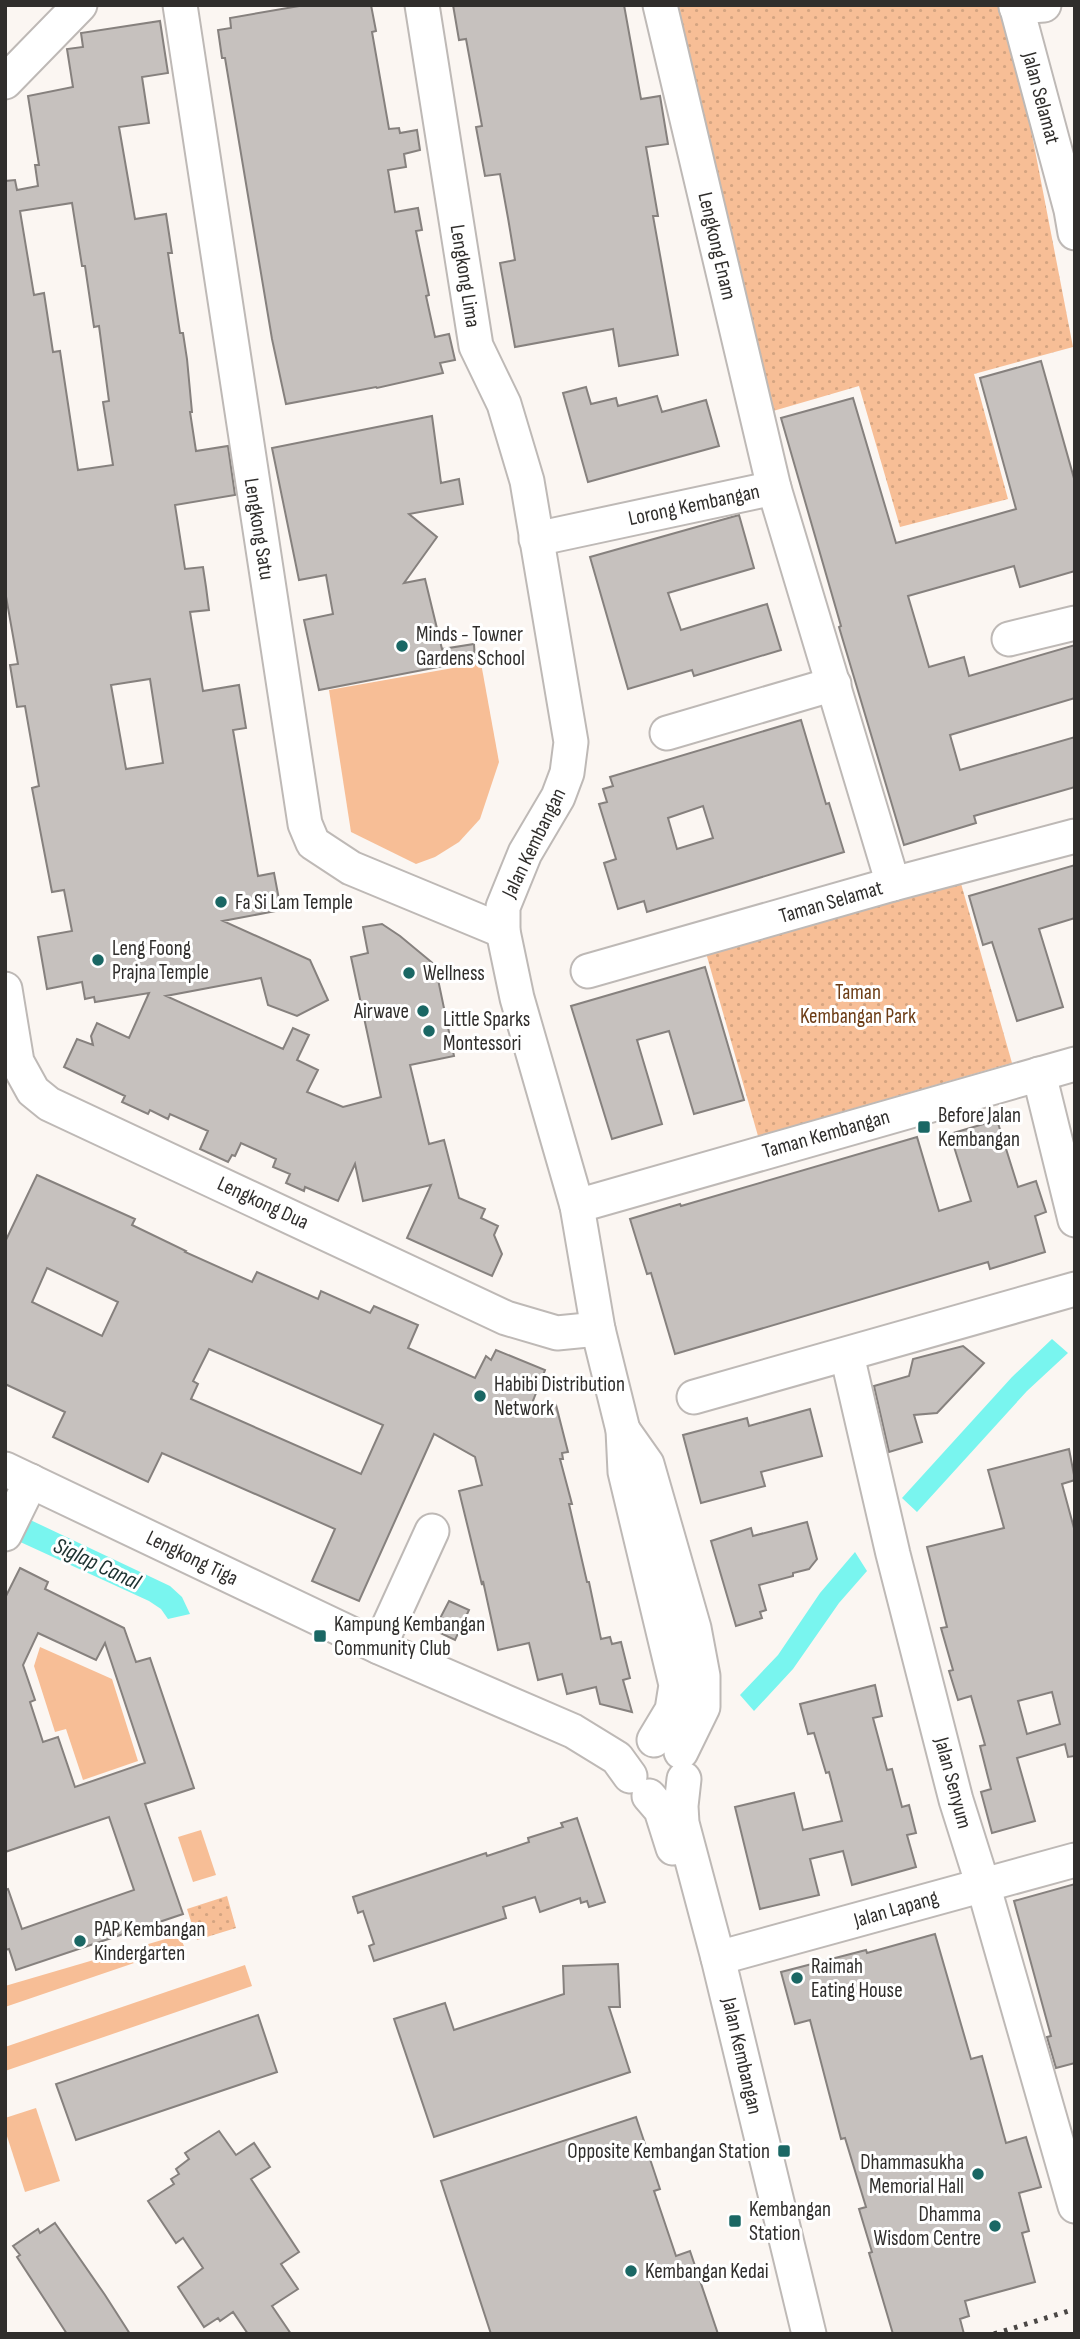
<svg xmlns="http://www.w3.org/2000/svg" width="1080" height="2339" viewBox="0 0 1080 2339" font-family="'Sofia Sans Condensed',sans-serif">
	<defs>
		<pattern id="park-dots" width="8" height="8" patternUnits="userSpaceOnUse" patternTransform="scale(1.75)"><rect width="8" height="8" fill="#f7be96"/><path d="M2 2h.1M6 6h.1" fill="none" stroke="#d4a481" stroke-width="1.8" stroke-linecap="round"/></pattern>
	</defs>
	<rect width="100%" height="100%" fill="#fbf6f2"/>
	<g fill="#f7be96">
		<polygon points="481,663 499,762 480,819 459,842 435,857 416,864 351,832 329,690"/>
		<polygon points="40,1647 112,1679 138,1761 83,1780 66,1729 55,1732 34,1666"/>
		<polygon points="201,1830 216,1875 193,1882 178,1837"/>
		<polygon points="179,1935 184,1946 5,2007 5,1986"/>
		<polygon points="245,1965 252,1986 5,2071 5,2047"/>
		<polygon points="36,2108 60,2181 25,2192 5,2130 5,2118"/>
	</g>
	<g fill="url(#park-dots)">
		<polygon points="667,5 1007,5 1073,347 974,374 1008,499 900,527 859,386 759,415"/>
		<polygon points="958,873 1012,1063 758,1136 704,946"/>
		<polygon points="227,1896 236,1928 197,1940 187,1909"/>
	</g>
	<g fill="#79f5ef">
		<polygon points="1052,1339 1068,1353 1027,1391 917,1512 902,1498 1012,1377"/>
		<polygon points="5,1508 170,1586 182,1597 190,1614 168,1619 161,1609 149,1601 5,1535"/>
		<polygon points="855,1552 867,1571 839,1603 793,1669 754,1711 740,1695 778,1655 820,1593"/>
	</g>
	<g fill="#c6c1be" stroke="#86817e" stroke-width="2" fill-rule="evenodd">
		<polygon points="305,5 371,5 376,31 372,32 389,129 399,128 400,133 417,130 420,150 404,154 406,167 388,170 395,212 418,208 422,230 416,231 429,295 426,296 435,337 449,334 455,360 440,363 443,373 377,388 376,387 286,404 272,339 225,58 222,58 218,30 231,28 230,18"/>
		<polygon points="453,5 624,5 641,99 660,96 668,144 646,147 658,216 653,216 678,355 619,366 613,329 515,347 500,263 515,260 508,218 500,174 485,176 476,127 482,126 466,39 459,40"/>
		<path d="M160,21L168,73L142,77L149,123L119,127L135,219L166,214L172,253H168L180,333H183L187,359L192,412H190L196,451L228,446L235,495L175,505L185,569L203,567L206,587L209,610L190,612L203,691L239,685L246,728L233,730L258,876L274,873L281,910L223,921L310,960L328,1000L297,1016L268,1005L261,978L166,996L283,1049L293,1028L309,1035L297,1060L318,1070L307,1092L343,1107L381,1097L351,957L368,953L363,927L382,924L400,936L435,965L454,1056L410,1065L429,1144L444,1140L459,1198L485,1209L481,1218L498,1226L494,1235L502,1254L492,1276L407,1238L431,1185L363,1201L355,1164L338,1201L305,1187L304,1191L286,1183L290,1174L273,1167L276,1159L241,1143L235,1156L232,1155L228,1162L200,1149L208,1131L170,1114L168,1119L150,1110L148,1114L122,1102L125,1096L64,1067L77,1039L93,1045L91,1036L97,1023L129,1038L149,993L95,1002L94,997L85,999L82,982L47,989L38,937L72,931L64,890L52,892L32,788L39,786L25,706L17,707L10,665L18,664L5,591V181L15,180L17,190L38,186L35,165H39L28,96L73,87L67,49L83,47L81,33ZM72,203L82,266H85L94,327L99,326L109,401L103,402L113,465L78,470L60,351L53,352L44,293L34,295L20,211ZM150,679L163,763L126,769L111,685Z"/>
		<polygon points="1041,361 1075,482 1075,571 1020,587 1014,566 908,596 929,667 964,657 969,676 1075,645 1075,698 950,735 960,770 1075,737 1075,787 974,816 976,823 904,845 839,627 841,626 781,418 853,398 896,543 1016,509 980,378"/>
		<polygon points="586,387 591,404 616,398 618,406 657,396 662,412 706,400 719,446 588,482 563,393"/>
		<polygon points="432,416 441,483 459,479 463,504 409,514 437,537 404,583 425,579 442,649 474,644 475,660 319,690 304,620 333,614 326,575 299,580 272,448"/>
		<polygon points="739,515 754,568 668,593 681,630 767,604 781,650 694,676 692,670 628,689 590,557"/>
		<path d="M801,720L826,804L829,803L844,852L647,912L644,901L618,909L604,863L616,859L599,804L607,802L603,789L613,786L610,777ZM703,806L713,838L677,849L668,818Z"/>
		<polygon points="1075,865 1075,918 1039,929 1063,1007 1017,1021 992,942 983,945 969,896"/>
		<polygon points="705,967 744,1100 694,1114 669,1031 637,1040 662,1124 612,1139 571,1006"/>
		<polygon points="997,1120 1018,1187 1036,1181 1046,1212 1035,1216 1045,1252 990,1269 988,1262 675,1354 651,1273 647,1274 630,1219 680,1204 681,1206 917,1137 939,1211 971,1201 950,1134"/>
		<path d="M37,1175L135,1219L132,1225L186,1251L185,1252L252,1282L257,1272L318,1299L321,1291L370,1313L374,1306L418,1325L408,1348L475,1378L486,1356L491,1360L496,1350L545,1370L529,1411L556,1405L568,1452L562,1453L563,1459H560L572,1504H569L587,1582H589L601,1639L610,1637L612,1644L621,1642L630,1678L623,1680L632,1712L600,1704L596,1687L567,1694L562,1674L538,1680L529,1643L498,1650L483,1581L482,1585L459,1491L482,1485L475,1457L434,1434L359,1601L312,1581L335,1529L162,1453L148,1482L53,1437L65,1412L5,1384V1242ZM47,1268L118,1302L102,1336L32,1302ZM209,1349L383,1425L361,1474L191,1399L198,1384L193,1381Z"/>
		<polygon points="963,1346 984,1363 937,1413 914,1415 922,1442 889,1452 874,1386 909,1376 913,1359"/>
		<polygon points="810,1409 822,1456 761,1472 765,1486 701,1503 683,1435 747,1418 749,1426"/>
		<path d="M1069,1449L1075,1480L1062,1484L1075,1532V1756L1068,1757L1065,1744L1017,1758L1035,1821L992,1833L981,1792L991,1789L980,1746L985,1745L971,1696L958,1700L949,1671L953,1670L941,1628L947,1627L927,1547L1004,1528L988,1470ZM1052,1692L1060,1724L1027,1734L1018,1701Z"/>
		<polygon points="807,1522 817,1559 809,1569 793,1573 793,1576 759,1585 766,1610 760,1612 762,1618 736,1626 711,1541 751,1528 753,1536"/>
		<path d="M20,1568L48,1582L45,1589L124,1628L136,1662L150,1658L194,1788L145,1804L183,1914L16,1970L9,1949L5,1950V1890L8,1889L22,1929L134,1890L109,1817L5,1852V1598ZM38,1633L96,1660L105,1643L145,1763L75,1787L58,1737L43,1742L30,1702L35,1700L23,1665Z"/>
		<polygon points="449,1601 469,1610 455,1640 434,1630"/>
		<polygon points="875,1685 882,1716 873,1718 887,1770 892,1769 902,1807 909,1805 916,1833 907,1835 916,1867 852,1885 843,1851 810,1859 819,1895 760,1909 735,1807 794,1793 803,1830 842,1821 829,1772 826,1773 814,1733 808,1734 800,1704"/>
		<polygon points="577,1818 605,1902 589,1907 587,1901 581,1903 580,1898 540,1912 535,1897 503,1907 506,1918 374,1961 369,1946 374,1944 363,1911 358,1913 353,1897 486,1853 487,1856 529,1842 528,1838 563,1827 561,1823"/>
		<polygon points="1075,1884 1075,2063 1056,2068 1047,2037 1051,2036 1014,1901"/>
		<polygon points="935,1934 971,2059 982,2056 1006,2143 1026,2137 1041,2187 1019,2193 1029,2231 1022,2233 1035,2282 965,2301 969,2316 960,2319 964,2334 893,2334 869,2253 872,2252 859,2209 866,2207 845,2138 841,2139 810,2020 795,2024 781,1972 866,1950 867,1953"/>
		<polygon points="618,1964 620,2007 609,2007 630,2072 434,2137 394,2019 445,2003 454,2030 564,1994 563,1966"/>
		<polygon points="258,2015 277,2072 76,2140 56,2084"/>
		<polygon points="636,2117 660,2189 654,2191 676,2256 690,2251 718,2334 491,2334 441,2181"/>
		<polygon points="219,2131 236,2155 254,2143 270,2167 251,2179 299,2252 281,2264 298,2289 272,2306 291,2334 248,2334 233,2312 220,2321 218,2318 204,2327 178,2287 203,2268 183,2238 176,2243 148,2201 174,2184 171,2179 179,2174 176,2169 189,2159 185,2153"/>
		<polygon points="55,2223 105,2295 130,2334 67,2334 47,2303 17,2257 20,2255 13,2246 38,2229 40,2233"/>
	</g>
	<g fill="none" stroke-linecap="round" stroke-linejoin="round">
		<g stroke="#beb9b6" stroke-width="37">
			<g id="minor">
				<polyline points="180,5 305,824 313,843 351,868 503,931"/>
				<polyline points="422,5 476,346 504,404 527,481 571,742 567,773 558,797 525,853 503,907 503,931 517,998 577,1206 598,1329 623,1430 625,1472 676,1685 672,1710 654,1740"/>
				<polyline points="660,5 774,488 893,884"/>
				<polyline points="1016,5 1071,210 1075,233"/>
				<polyline points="1016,7 1044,5"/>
				<polyline points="5,82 80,5"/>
				<polyline points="536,539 774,488"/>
				<polyline points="1009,639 1075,623"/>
				<polyline points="667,733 834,684"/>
				<polyline points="588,971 893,884 1075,836"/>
				<polyline points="5,989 17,1062 33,1091 49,1104 506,1318 557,1333 598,1329"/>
				<polyline points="1039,1074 1075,1220"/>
				<polyline points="577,1206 1075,1064"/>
				<polyline points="847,1355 893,1554 956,1800 986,1895 1075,2206"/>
				<polyline points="694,1397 1075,1289"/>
				<polyline points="623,1430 647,1464 694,1628 703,1676 703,1707 681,1752"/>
				<polyline points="5,1469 379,1647 573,1731 617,1758 630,1776"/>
				<polyline points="5,1534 31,1481"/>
				<polyline points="379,1647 432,1531"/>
				<polyline points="684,1779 681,1806 682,1823 718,1958 809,2334"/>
				<polyline points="649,1796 661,1810 673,1848"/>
				<polyline points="718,1958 1075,1860"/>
			</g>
		</g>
		<use href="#minor" stroke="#fff" stroke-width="33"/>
		<polyline stroke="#4a4745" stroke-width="5" stroke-dasharray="3.5 7" stroke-linecap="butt" points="994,2334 1075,2309"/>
	</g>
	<g fill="#1a6764" stroke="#fff" stroke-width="2.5">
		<circle cx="402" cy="646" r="7"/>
		<circle cx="221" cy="902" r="7"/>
		<circle cx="98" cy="960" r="7"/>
		<circle cx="409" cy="973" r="7"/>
		<circle cx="423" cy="1011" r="7"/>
		<circle cx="429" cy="1031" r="7"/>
		<rect x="917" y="1120" width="14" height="14" rx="3.5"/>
		<circle cx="480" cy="1396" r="7"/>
		<rect x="313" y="1629" width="14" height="14" rx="3.5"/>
		<circle cx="80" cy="1941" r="7"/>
		<circle cx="797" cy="1978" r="7"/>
		<rect x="777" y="2144" width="14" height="14" rx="3.5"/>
		<circle cx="978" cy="2174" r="7"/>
		<rect x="728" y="2214" width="14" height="14" rx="3.5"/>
		<circle cx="995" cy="2226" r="7"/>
		<circle cx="631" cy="2271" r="7"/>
	</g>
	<g text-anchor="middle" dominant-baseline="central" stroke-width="6" stroke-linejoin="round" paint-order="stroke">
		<g font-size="21" fill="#302e2c" stroke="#fff">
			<text transform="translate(1041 98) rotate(75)">Jalan Selamat</text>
			<text transform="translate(717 246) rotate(77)">Lengkong Enam</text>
			<text transform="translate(465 276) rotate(81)">Lengkong Lima</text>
			<text transform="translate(694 505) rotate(-12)">Lorong Kembangan</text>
			<text transform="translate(259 529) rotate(81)">Lengkong Satu</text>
			<text transform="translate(534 843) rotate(-64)">Jalan Kembangan</text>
			<text transform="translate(831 902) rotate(-16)">Taman Selamat</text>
			<text transform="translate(826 1134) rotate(-16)">Taman Kembangan</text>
			<text transform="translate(263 1203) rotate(25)">Lengkong Dua</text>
			<text transform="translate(192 1558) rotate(26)">Lengkong Tiga</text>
			<text transform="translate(953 1783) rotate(75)">Jalan Senyum</text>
			<text transform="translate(896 1909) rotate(-16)">Jalan Lapang</text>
			<text transform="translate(742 2056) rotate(77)">Jalan Kembangan</text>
		</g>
		<g font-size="21" fill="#302e2c" stroke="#fff" text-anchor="start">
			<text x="416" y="634">Minds - Towner<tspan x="416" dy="24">Gardens School</tspan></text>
			<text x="235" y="902">Fa Si Lam Temple</text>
			<text x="112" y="948">Leng Foong<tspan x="112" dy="24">Prajna Temple</tspan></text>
			<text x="423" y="973">Wellness</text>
			<text x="409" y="1011" text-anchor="end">Airwave</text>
			<text x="443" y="1019">Little Sparks<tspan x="443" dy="24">Montessori</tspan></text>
			<text x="938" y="1115">Before Jalan<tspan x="938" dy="24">Kembangan</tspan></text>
			<text x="494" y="1384">Habibi Distribution<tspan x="494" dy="24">Network</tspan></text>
			<text x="334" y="1624">Kampung Kembangan<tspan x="334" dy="24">Community Club</tspan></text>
			<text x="94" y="1929">PAP Kembangan<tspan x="94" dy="24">Kindergarten</tspan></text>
			<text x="811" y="1966">Raimah<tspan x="811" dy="24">Eating House</tspan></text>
			<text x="770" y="2151" text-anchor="end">Opposite Kembangan Station</text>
			<text x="964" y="2162" text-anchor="end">Dhammasukha<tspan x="964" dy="24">Memorial Hall</tspan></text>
			<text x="749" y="2209">Kembangan<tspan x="749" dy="24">Station</tspan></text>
			<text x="981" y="2214" text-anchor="end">Dhamma<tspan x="981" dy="24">Wisdom Centre</tspan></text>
			<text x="645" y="2271">Kembangan Kedai</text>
		</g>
		<g font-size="21" fill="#6c3c15" stroke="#fff">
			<text x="858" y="992">Taman<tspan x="858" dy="24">Kembangan Park</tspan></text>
		</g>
		<g font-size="23" font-style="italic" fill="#1c3231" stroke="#fff">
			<text transform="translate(97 1564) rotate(25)">Siglap Canal</text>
		</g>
	</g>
	<rect width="1080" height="2339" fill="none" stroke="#302e2c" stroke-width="14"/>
</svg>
